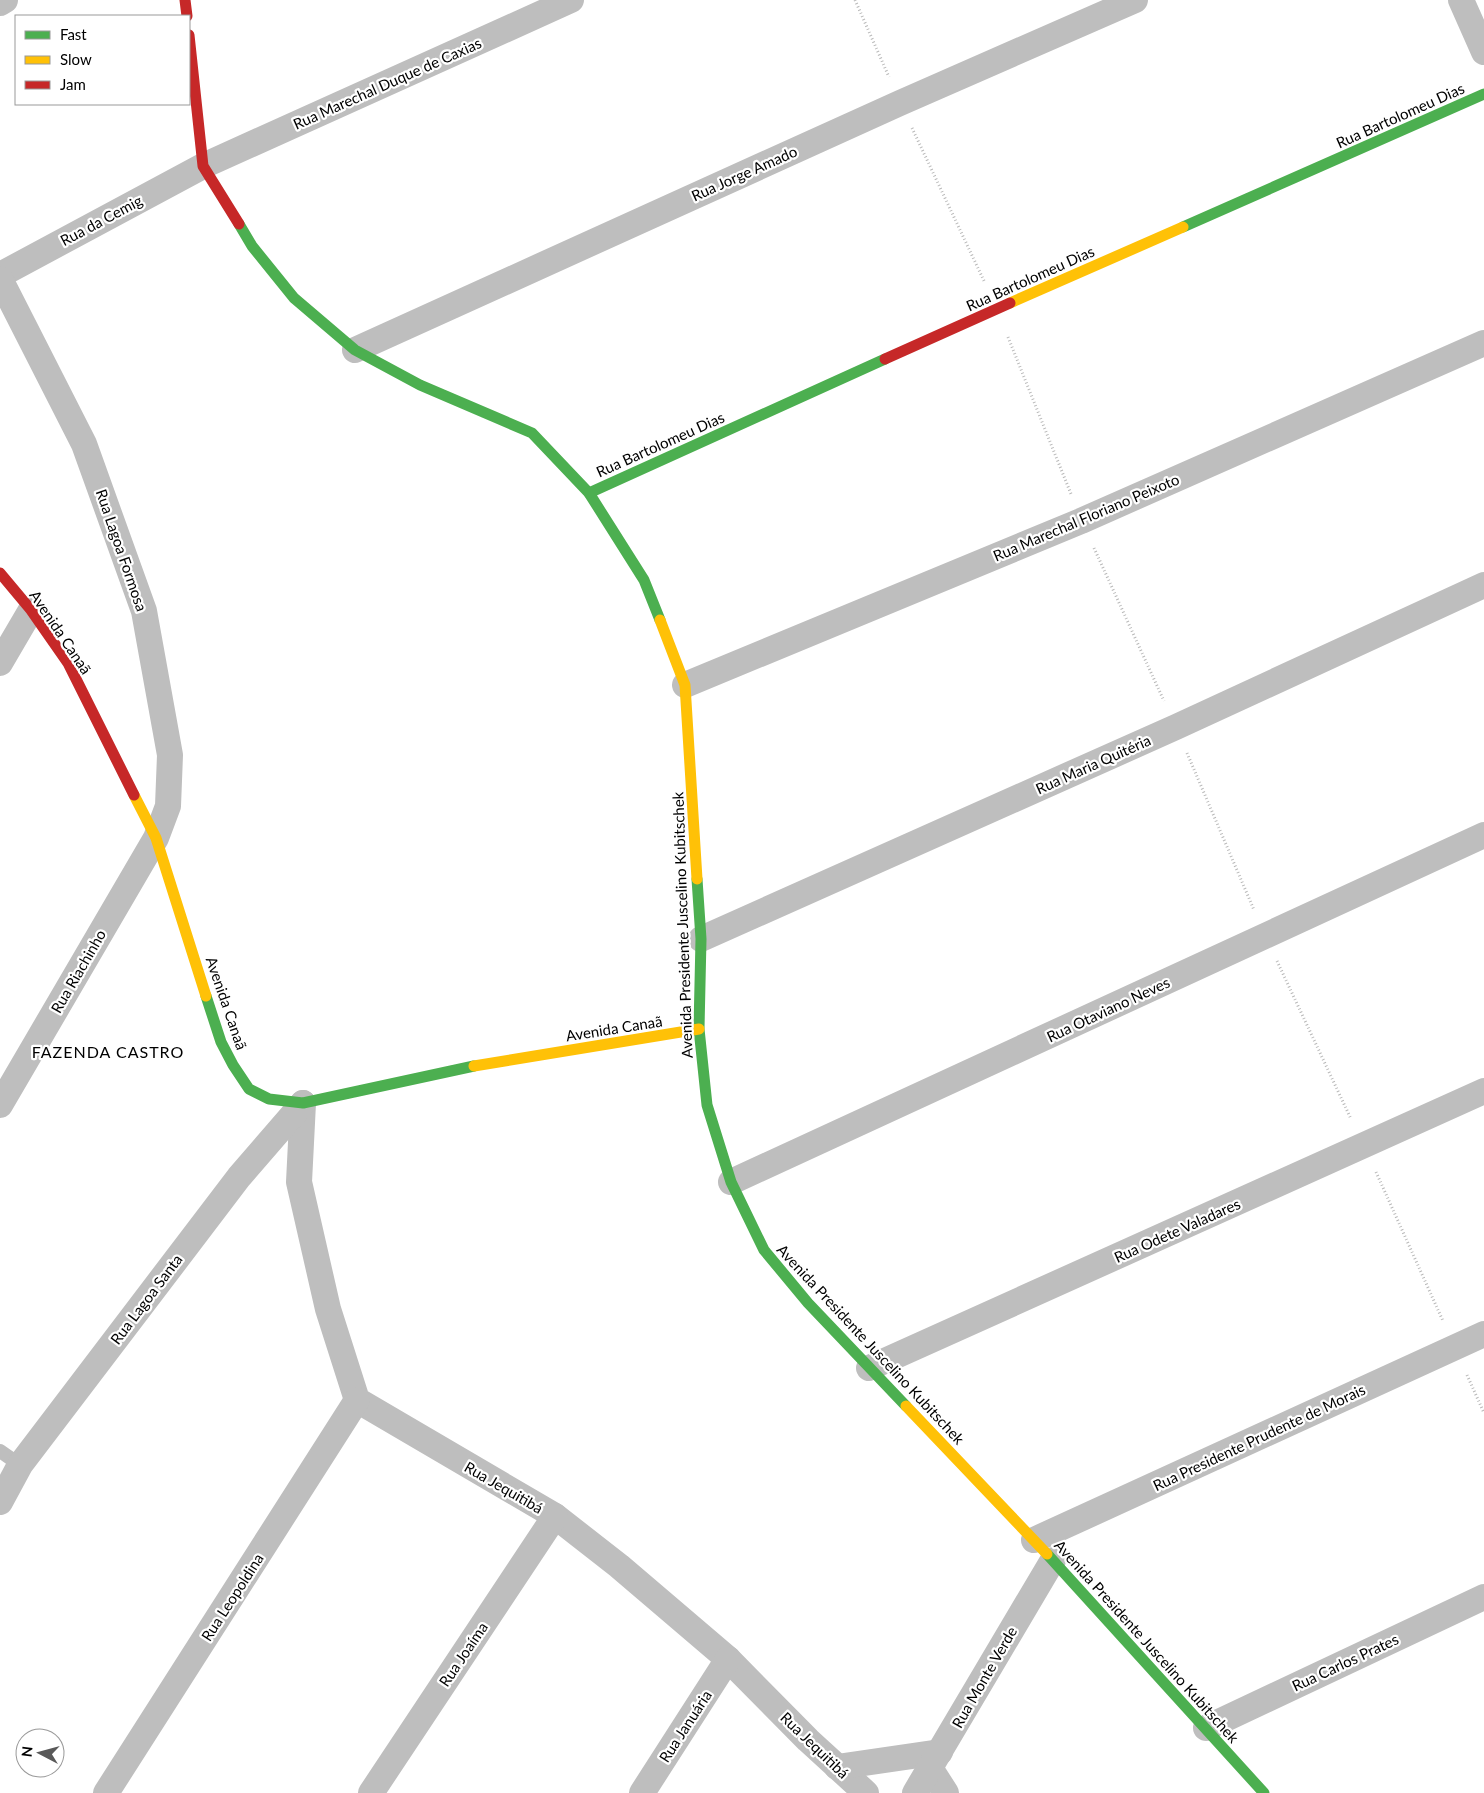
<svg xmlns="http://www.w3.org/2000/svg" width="1484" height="1793" viewBox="0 0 1484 1793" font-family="Lato,sans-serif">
	<rect width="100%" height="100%" fill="#fff"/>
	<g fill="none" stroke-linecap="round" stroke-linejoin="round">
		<g stroke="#b9b9b9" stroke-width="3" stroke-dasharray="1 2.5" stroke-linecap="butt">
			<polyline points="855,0 889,77"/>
			<polyline points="912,128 985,283"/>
			<polyline points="1008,337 1071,494"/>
			<polyline points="1094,548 1164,701"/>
			<polyline points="1187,753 1254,910"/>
			<polyline points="1277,961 1351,1119"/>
			<polyline points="1376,1172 1443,1321"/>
			<polyline points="1467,1375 1484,1413"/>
		</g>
		<polyline stroke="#bebebe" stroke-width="14" points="0,1451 20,1465"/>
		<g stroke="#bebebe" stroke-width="26">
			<polyline points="1461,0 1484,52"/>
			<polyline points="0,3 5,0"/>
			<polyline points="0,275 203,166 571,0"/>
			<polyline points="0,279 84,444 144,611 170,755 168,806 156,838 0,1105"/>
			<polyline points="355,350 900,103 1135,0"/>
			<polyline points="0,663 31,610"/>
			<polyline points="685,685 1081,521 1484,343"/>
			<polyline points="701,939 1176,727 1484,585"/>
			<polyline points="303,1103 299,1182 328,1309 357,1400 555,1516 619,1566 728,1659 808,1740 866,1793"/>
			<polyline points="731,1182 1484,835"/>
			<polyline points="869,1368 1484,1091"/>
			<polyline points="0,1502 20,1465 239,1177 303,1103"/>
			<polyline points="1034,1540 1484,1334"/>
			<polyline points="1206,1728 1484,1597"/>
			<polyline points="837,1767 940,1752"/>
			<polyline points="930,1768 946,1793"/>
			<polyline points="106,1793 357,1400"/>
			<polyline points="371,1793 555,1516"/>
			<polyline points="642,1793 728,1659"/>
			<polyline points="915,1793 1053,1560"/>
		</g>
		<g stroke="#4caf50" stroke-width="11">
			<polyline points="239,224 252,246 294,298 355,350 420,385 532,433 589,493 644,580 660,620"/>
			<polyline points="1183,227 1484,94"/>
			<polyline points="589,493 885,359"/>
			<polyline points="697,879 701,939 699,1029 707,1105 731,1182 764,1250 808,1303 906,1406"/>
			<polyline points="206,996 221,1042 233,1065 249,1089 269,1099 303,1103 474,1066"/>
			<polyline points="1047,1554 1264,1793"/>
		</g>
		<g stroke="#ffc107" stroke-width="11">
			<polyline points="1010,303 1183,227"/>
			<polyline points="660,620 685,685 697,879"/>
			<polyline points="134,795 156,838 206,996"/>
			<polyline points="474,1066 699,1029"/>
			<polyline points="906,1406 1047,1554"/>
		</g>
		<g stroke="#c62828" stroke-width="11">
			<polyline points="185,0 187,16"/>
			<polyline points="189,35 203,166 239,224"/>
			<polyline points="885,359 1010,303"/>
			<polyline points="0,573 31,610 68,663 134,795"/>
		</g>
	</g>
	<g text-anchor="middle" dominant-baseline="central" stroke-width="4.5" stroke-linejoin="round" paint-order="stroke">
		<g font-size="15" fill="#000" stroke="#fff">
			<text transform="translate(387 83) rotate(-24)">Rua Marechal Duque de Caxias</text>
			<text transform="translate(1400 115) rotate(-24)">Rua Bartolomeu Dias</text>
			<text transform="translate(744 173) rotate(-24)">Rua Jorge Amado</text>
			<text transform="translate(101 220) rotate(-28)">Rua da Cemig</text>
			<text transform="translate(1030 278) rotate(-24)">Rua Bartolomeu Dias</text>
			<text transform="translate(660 444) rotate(-24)">Rua Bartolomeu Dias</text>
			<text transform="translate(1086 517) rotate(-23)">Rua Marechal Floriano Peixoto</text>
			<text transform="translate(122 550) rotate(71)">Rua Lagoa Formosa</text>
			<text transform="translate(61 632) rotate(56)">Avenida Canaã</text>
			<text transform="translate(1093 764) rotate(-24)">Rua Maria Quitéria</text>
			<text transform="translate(682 925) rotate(-92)">Avenida Presidente Juscelino Kubitschek</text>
			<text transform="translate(78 971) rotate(-60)">Rua Riachinho</text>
			<text transform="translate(227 1003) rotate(71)">Avenida Canaã</text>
			<text transform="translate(1108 1009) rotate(-25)">Rua Otaviano Neves</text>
			<text transform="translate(614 1028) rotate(-9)">Avenida Canaã</text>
			<text transform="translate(1177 1230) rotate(-24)">Rua Odete Valadares</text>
			<text transform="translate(146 1299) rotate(-53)">Rua Lagoa Santa</text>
			<text transform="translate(871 1344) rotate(47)">Avenida Presidente Juscelino Kubitschek</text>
			<text transform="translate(1259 1437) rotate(-25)">Rua Presidente Prudente de Morais</text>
			<text transform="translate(504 1487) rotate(30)">Rua Jequitibá</text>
			<text transform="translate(232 1597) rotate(-57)">Rua Leopoldina</text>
			<text transform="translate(1147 1641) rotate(48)">Avenida Presidente Juscelino Kubitschek</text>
			<text transform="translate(463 1654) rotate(-56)">Rua Joaíma</text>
			<text transform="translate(1345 1662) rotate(-25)">Rua Carlos Prates</text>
			<text transform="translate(984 1677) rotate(-60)">Rua Monte Verde</text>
			<text transform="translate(685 1726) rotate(-57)">Rua Januária</text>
			<text transform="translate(815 1745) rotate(44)">Rua Jequitibá</text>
		</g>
		<g font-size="16" letter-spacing="1" fill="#000" stroke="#fff">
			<text x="108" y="1051">FAZENDA CASTRO</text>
		</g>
	</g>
	<rect x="15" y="15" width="175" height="90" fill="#ffffff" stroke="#999999"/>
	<rect x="25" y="31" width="25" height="8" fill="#4caf50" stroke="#999999"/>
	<text x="60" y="40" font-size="15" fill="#000000">Fast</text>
	<rect x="25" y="56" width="25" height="8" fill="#ffc107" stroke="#999999"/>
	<text x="60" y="65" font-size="15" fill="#000000">Slow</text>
	<rect x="25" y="81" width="25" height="8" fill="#c62828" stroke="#999999"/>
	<text x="60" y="90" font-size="15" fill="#000000">Jam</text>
	<g transform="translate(40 1753) rotate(276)"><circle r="24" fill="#ffffff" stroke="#999999"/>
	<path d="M0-4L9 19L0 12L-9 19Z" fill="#595959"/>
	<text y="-8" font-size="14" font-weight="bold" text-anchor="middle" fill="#000000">N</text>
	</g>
</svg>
